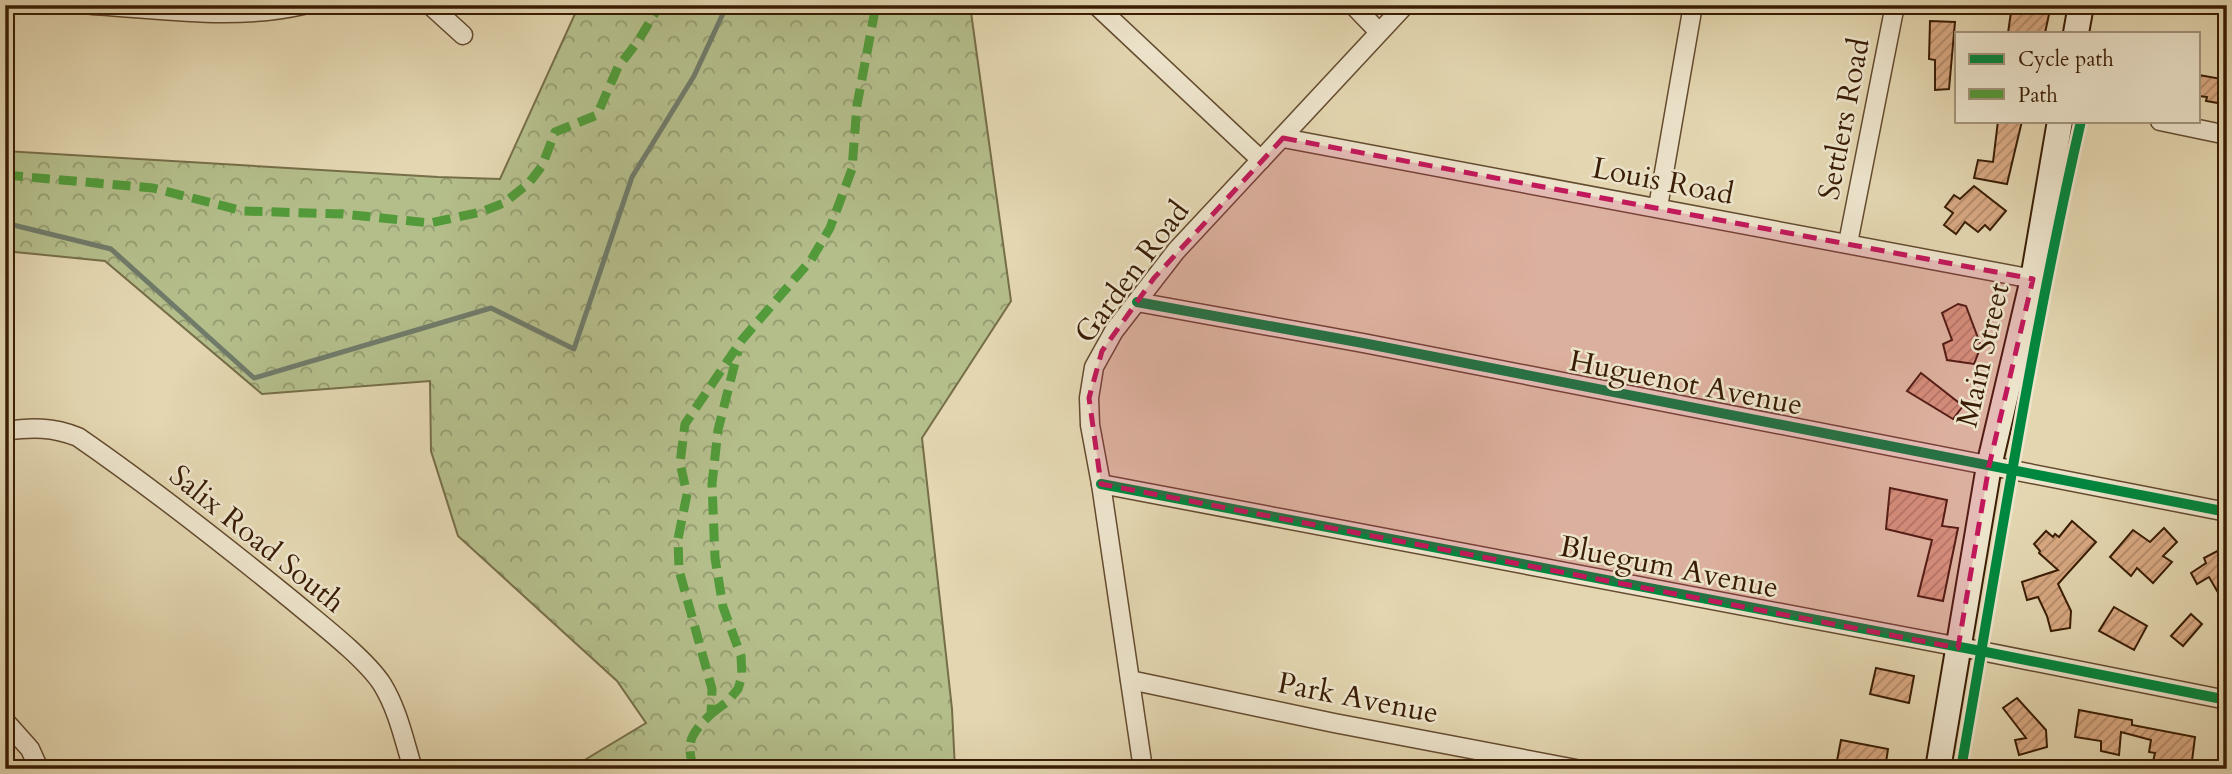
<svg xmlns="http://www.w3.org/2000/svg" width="2232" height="774" viewBox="0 0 2232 774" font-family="Cardo,serif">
	<defs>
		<pattern id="forest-crowns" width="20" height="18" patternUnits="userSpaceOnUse" patternTransform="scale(1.75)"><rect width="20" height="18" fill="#b4be8b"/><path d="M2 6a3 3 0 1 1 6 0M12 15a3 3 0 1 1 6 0" fill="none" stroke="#939a6f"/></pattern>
		<pattern id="building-hatch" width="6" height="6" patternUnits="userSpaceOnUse" patternTransform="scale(1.75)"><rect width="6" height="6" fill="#d9a983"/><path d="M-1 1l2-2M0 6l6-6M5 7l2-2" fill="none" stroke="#b18969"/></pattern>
	</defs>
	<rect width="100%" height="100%" fill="#e3d6b0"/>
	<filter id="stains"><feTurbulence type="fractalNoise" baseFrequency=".00286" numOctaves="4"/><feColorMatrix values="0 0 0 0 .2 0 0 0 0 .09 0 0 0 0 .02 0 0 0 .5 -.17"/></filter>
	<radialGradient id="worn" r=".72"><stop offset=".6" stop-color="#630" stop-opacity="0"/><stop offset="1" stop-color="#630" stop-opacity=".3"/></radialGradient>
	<polygon fill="url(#forest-crowns)" stroke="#766e48" stroke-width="2" points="579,5 970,5 1011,301 922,438 952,709 955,769 584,769 583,761 646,723 617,681 458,536 431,451 430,381 262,394 105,261 5,251 5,151 438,177 500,179"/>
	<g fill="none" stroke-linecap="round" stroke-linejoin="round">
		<polyline stroke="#707b6a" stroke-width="5" points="5,223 111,249 254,378 491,308 574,349 632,177 694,76 727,5"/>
	</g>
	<g fill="url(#building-hatch)" stroke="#391d04" stroke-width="2">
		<polygon points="2012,5 2051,5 2045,33 2008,33"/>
		<polygon points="1930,21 1955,22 1949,89 1935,90 1935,60 1929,59"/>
		<polygon points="2199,75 2227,80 2227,99 2219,98 2218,103 2206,101 2207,97 2199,96"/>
		<polygon points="1998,121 2022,121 2007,184 1974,178 1978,160 1993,162"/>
		<polygon points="1974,186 2006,211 1990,230 1985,225 1978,232 1965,222 1956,234 1944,225 1953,213 1945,207 1954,195 1960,199"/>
		<polygon points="1958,304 1966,306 1981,346 1974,364 1947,360 1943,344 1952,340 1942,313"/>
		<polygon points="1921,373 1963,406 1953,419 1907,391"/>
		<polygon points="1890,488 1947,500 1942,526 1958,528 1943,601 1918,596 1932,540 1886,529"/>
		<polygon points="2072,521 2096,542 2058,584 2071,611 2070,628 2051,631 2047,616 2038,597 2027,600 2022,582 2058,570 2039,553 2040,551 2034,544 2046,531 2053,537 2055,534 2059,537"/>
		<polygon points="2164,528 2177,542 2163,556 2172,562 2153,583 2137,568 2131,576 2110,557 2133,530 2150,542"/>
		<polygon points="2227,546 2227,608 2209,577 2197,584 2191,573 2206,563 2204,558"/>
		<polygon points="2114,607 2147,626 2134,650 2099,631"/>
		<polygon points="2191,614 2202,624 2183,646 2171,636"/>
		<polygon points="1876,668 1914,676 1909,703 1870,694"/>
		<polygon points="2017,698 2046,730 2047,747 2019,755 2015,740 2026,738 2003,708"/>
		<polygon points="2079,710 2132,720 2132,725 2195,737 2191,769 2152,766 2155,753 2149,752 2151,740 2121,732 2119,755 2101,751 2101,741 2075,737"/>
		<polygon points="1841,740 1888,749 1885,769 1853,769 1836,766"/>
	</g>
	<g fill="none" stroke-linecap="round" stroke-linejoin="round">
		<g stroke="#644b2f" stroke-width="21">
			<g id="street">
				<path d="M92,5C161,9 235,21 303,5"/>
				<polyline points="430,5 463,35"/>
				<polyline points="1096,5 1261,160"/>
				<polyline points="1353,5 1379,32"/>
				<polyline points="2160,121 2227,135"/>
				<polyline points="1283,138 2033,279"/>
				<polyline points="1658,207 1693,5"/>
				<polyline points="1848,243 1895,5"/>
				<polyline points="1137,302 1363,343 2227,512"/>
				<path d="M5,431C32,427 53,427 78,437C152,488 223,544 293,601C318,622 365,658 382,684C398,710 404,740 413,769"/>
				<polyline points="1101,484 1981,651 2227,700"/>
				<polyline points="1130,680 1334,723 1576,769"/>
				<polyline points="5,721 30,749 39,769"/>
				<polyline points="1143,769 1101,484 1090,425 1089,398 1094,367 1114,331 1176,251 1405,5"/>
			</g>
		</g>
		<g stroke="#391d04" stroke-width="28">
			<g id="secondary">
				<polyline points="2076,33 2081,5"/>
				<polyline points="1938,769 1989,466 2033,279 2060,121"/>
			</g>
		</g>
		<use href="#street" stroke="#ede4cc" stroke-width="18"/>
		<use href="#secondary" stroke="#ede4cc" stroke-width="24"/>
		<g stroke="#529a3a" stroke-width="9" stroke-dasharray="18 9" stroke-linecap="butt">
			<polyline points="5,175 153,188 243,211 343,214 430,223 481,212 504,203 529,183 542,166 555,132 597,115 618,67 638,41 660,5"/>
			<polyline points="711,714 728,701 738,689 742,676 741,656 723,607 715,558 712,484 718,430 738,351"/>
			<path d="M694,769C685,741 691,734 711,714L712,689L679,570L678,539L687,494L680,463L685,424L741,341L811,260L830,228L852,169L857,105L876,5"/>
		</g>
		<g stroke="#ede4cc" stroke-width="15">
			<g id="cycleway">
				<polyline points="1137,302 1363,343 2227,512"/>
				<polyline points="1101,484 1981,651 2227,700"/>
				<path d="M1961,769C1999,552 2032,335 2081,121"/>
			</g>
		</g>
		<use href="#cycleway" stroke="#00873e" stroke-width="10"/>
	</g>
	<path fill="#c2185b" fill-opacity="0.2" stroke="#c2185b" stroke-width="5" stroke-dasharray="14 9" stroke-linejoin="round" d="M1283,138L2033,279L1989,466L1958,648L1101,484L1089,398L1102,351L1154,278Z"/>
	<g text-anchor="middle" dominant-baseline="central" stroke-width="5" stroke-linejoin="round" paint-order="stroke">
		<g font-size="30" fill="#391d04" stroke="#ede4cc">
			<text transform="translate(1844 119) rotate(-79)">Settlers Road</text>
			<text transform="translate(1663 181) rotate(11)">Louis Road</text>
			<text transform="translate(1132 272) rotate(-53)">Garden Road</text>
			<text transform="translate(1983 355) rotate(-77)">Main Street</text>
			<text transform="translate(1686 383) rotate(11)">Huguenot Avenue</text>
			<text transform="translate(257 539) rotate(39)">Salix Road South</text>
			<text transform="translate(1669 567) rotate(11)">Bluegum Avenue</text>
			<text transform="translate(1358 698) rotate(11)">Park Avenue</text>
		</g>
	</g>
	<rect width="2232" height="774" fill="none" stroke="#e3d6b0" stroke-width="28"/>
	<rect x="7" y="7" width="2218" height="760" fill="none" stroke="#391d04" stroke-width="3.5"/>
	<rect x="14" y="14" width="2204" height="746" fill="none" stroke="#391d04" stroke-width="2"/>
	<rect x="1955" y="32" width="245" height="91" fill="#ede4cc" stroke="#a5947c" stroke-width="2"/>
	<rect x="1969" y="54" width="35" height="10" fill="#00873e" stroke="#a5947c" stroke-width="2"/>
	<text x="2018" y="66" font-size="21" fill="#391d04">Cycle path</text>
	<rect x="1969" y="89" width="35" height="10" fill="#529a3a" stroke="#a5947c" stroke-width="2"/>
	<text x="2018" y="102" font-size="21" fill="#391d04">Path</text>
	<rect width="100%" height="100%" filter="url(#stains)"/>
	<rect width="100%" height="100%" fill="url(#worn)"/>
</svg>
